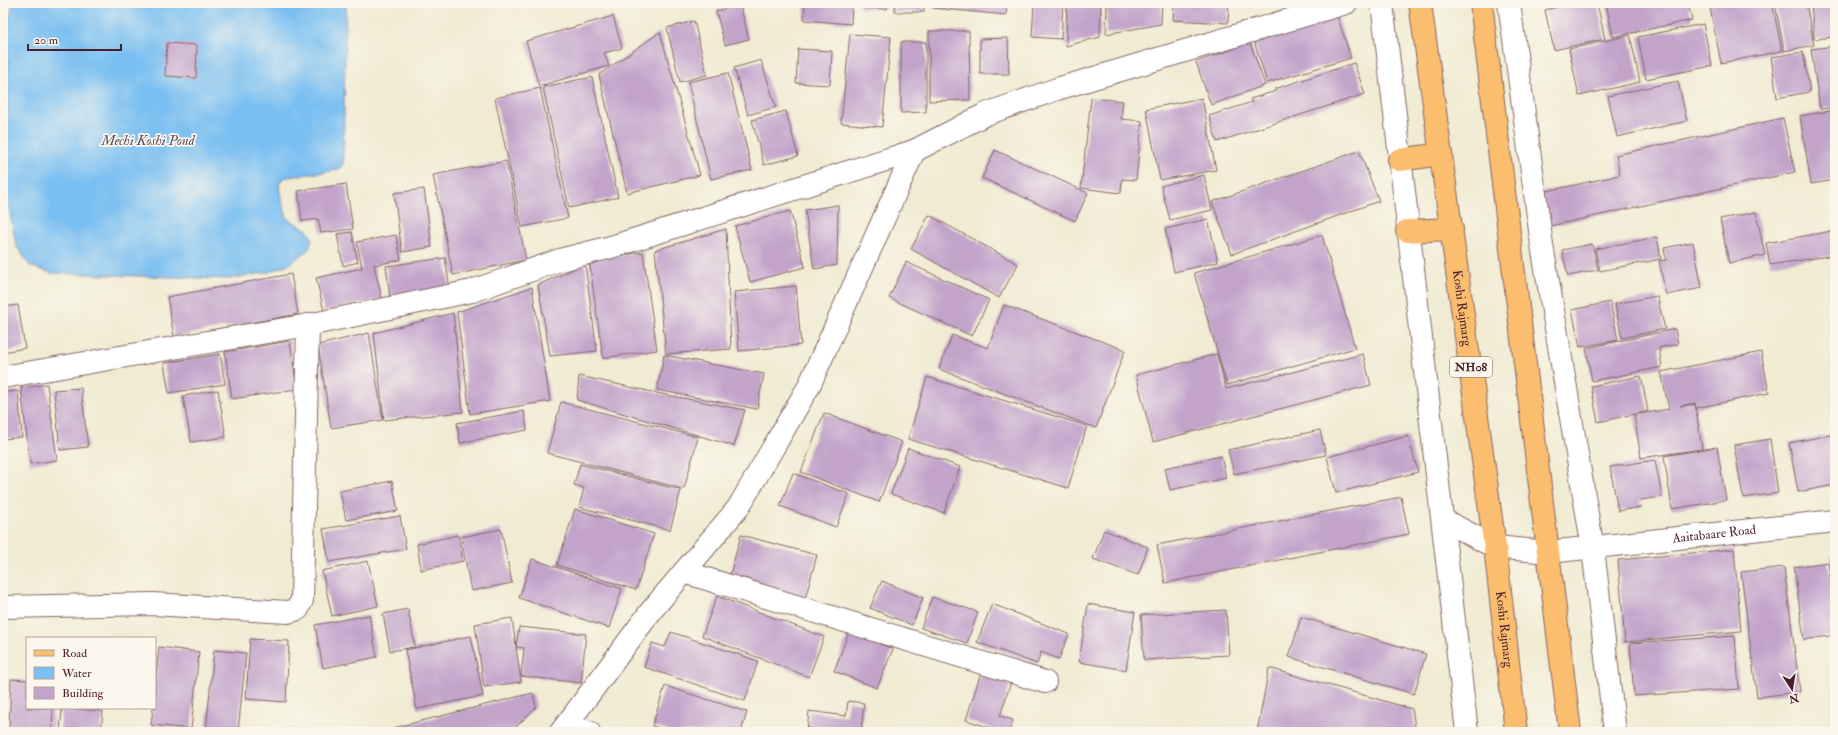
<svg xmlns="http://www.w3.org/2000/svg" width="1838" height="735" viewBox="0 0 1838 735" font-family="'IM FELL Double Pica',serif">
	<rect width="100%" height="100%" fill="#fbf7ec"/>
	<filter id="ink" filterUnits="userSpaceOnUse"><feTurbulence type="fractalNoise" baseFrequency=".025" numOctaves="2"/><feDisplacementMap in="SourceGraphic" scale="8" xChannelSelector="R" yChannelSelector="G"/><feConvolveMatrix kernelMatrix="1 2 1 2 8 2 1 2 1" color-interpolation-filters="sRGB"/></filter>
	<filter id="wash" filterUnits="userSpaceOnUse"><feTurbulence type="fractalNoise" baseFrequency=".012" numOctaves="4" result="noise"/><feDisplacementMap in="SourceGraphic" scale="16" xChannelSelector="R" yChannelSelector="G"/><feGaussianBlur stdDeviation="0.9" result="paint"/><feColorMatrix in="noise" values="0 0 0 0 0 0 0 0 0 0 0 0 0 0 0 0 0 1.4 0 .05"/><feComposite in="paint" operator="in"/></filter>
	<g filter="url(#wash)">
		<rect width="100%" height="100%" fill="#f0ebd2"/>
		<polygon fill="#7abff1" stroke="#626f8e" points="13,3 346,3 343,165 337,170 288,177 283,178 279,184 281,199 287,218 307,230 312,238 309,249 289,264 269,272 229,279 51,273 30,266 16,245 7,199 8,23"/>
		<g id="blocks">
			<g fill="#c2a4cb">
				<polygon points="805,3 852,3 851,24 804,20"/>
				<polygon points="860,3 887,3 887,9 860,8"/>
				<rect x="895" y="3" width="29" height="9"/>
				<polygon points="934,3 1007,3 1006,15 933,8"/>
				<polygon points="1034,3 1063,3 1061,39 1032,37"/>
				<polygon points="1067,3 1101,3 1100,37 1066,46"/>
				<polygon points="1107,3 1162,3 1161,24 1106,34"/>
				<polygon points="1174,3 1229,3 1228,23 1173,20"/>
				<polygon points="1529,3 1543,3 1543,4 1530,7"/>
				<polygon points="1575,3 1597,3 1605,39 1554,50 1545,10"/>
				<polygon points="1606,3 1688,3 1692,20 1613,37"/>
				<polygon points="1709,3 1772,3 1782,51 1721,63"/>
				<polygon points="1775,3 1806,3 1814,45 1784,51"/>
				<polygon points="1811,3 1835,3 1835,37 1814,39"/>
				<polygon points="740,5 749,39 725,45 716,11"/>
				<polygon points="1335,9 1351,58 1267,83 1252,34"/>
				<polygon points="613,16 622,48 604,53 609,66 539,86 526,41"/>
				<polygon points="694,21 707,75 680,82 667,28"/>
				<polygon points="1703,24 1712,66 1646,79 1638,37"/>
				<polygon points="929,31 969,31 970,100 929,101"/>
				<polygon points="660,32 700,175 627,193 599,75"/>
				<polygon points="850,34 891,37 882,127 841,123"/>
				<polygon points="1630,35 1640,82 1579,96 1569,49"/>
				<polygon points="1008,38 1009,74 980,74 980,39"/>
				<polygon points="901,42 926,42 926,112 901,113"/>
				<polygon points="167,43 197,45 196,78 165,76"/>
				<polygon points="1250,43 1265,85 1211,105 1196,62"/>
				<polygon points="1835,46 1835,107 1820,109 1811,49"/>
				<polygon points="798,49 832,51 830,85 796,83"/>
				<polygon points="1803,52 1810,92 1777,98 1771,57"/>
				<polygon points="761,60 776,107 748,115 734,68"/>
				<polygon points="1354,63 1365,94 1217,142 1209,116 1252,102 1250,99 1276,91 1275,89"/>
				<polygon points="3,72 7,105 3,106"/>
				<polygon points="728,73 752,170 711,179 688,82"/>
				<polygon points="592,77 618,197 569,208 543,87"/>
				<polygon points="1678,81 1687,121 1617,137 1608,96"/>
				<polygon points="540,88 568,218 522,227 495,98"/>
				<polygon points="1091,98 1123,101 1121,119 1142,121 1136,180 1122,179 1121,193 1081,188"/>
				<polygon points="1202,98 1216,170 1160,180 1146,109"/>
				<polygon points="1835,110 1835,180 1811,184 1800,116"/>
				<polygon points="786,111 798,156 764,165 752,120"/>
				<polygon points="1783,118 1795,172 1546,227 1538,193 1620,175 1616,155"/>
				<polygon points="995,150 1088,193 1075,221 982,178"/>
				<polygon points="1359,151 1379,201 1232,254 1212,202"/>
				<polygon points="506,161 526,260 453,275 433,175"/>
				<polygon points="1204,175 1212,210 1170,220 1161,186"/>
				<polygon points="346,184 353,229 321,233 318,219 302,221 298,191"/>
				<polygon points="424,189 432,247 402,252 394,193"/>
				<polygon points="838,205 837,265 814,269 805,210"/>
				<polygon points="790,211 805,267 750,282 735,226"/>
				<polygon points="1756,212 1765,255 1729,263 1720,219"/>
				<polygon points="929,215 1018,264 999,298 911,249"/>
				<polygon points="1208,219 1218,262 1174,272 1165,229"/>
				<polygon points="726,229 731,349 666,354 655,250"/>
				<polygon points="1832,231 1835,255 1770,265 1766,243"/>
				<polygon points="352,232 358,262 343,266 337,234"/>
				<polygon points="396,235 401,260 374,265 382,299 324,311 316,278 362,268 357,242"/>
				<polygon points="1322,235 1355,348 1227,385 1194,273"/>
				<polygon points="1657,237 1661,259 1600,271 1595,249"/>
				<polygon points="1693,242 1702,288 1666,295 1659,261 1666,260 1664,248"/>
				<polygon points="1592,244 1598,270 1568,276 1562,250"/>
				<polygon points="643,252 657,350 603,358 589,260"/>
				<polygon points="445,258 450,289 390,297 386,266"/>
				<polygon points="906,262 989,300 972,336 889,298"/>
				<polygon points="585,264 597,351 550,356 538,285"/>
				<polygon points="291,274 298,314 174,337 167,297"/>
				<polygon points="796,286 801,345 739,351 734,292"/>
				<polygon points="532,287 550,401 470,414 457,312"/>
				<polygon points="1657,296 1665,329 1622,338 1615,304"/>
				<polygon points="1610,302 1618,340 1580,347 1572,310"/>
				<polygon points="18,305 25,348 3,352 3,307"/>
				<polygon points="1004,305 1125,350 1096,428 939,369 952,335 988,348"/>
				<polygon points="453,313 463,412 384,420 374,333"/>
				<polygon points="1675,329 1678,344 1659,348 1662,367 1592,381 1586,348"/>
				<polygon points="369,333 383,420 331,428 318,345"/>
				<polygon points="290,341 297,389 232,399 225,352"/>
				<polygon points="1761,352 1769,393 1696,408 1695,403 1680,406 1695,404 1702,449 1641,458 1634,415 1669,409 1661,372"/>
				<polygon points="220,354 225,384 169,393 164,363"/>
				<polygon points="1217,354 1226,389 1363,354 1371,385 1153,442 1136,375"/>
				<polygon points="664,355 764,374 757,409 657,390"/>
				<polygon points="579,376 662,394 745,410 734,446 577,400"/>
				<polygon points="1641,376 1648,411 1598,422 1591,386"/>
				<polygon points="927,377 1087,426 1068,488 908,439"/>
				<polygon points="47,384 57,460 30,464 21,388"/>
				<polygon points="81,388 88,447 60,450 54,390"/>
				<polygon points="218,390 226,437 191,442 183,396"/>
				<polygon points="18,391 22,437 3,439 3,392"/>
				<polygon points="561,402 698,437 684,489 547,453"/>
				<polygon points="524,411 527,430 460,443 457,423"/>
				<polygon points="824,413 902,442 879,502 801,472"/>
				<polygon points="1320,430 1326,455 1234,474 1228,450"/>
				<polygon points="1835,434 1835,485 1798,492 1789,443"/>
				<polygon points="1408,436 1418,472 1336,493 1327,457"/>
				<polygon points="1770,439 1778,493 1743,498 1734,445"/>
				<polygon points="1717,447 1726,500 1672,509 1664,456"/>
				<polygon points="908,448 960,467 944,513 891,494"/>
				<polygon points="1221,456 1226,478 1170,490 1165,468"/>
				<polygon points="1655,460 1662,497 1640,500 1641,507 1618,511 1610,467"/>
				<polygon points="580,464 681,490 670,530 579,507 584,488 574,485"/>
				<polygon points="793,473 849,494 836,527 780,506"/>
				<polygon points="392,481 398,511 346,520 340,491"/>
				<polygon points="1401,497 1409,534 1165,583 1157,545"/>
				<polygon points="575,509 654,534 636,590 557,565"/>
				<polygon points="400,516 406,549 329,562 323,529"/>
				<polygon points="501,529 512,583 471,591 461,537"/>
				<polygon points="1104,530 1148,547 1138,575 1093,559"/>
				<polygon points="458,535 463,561 421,570 417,544"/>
				<polygon points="741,535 817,555 805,599 729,578"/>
				<polygon points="1734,549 1741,631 1625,642 1618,560"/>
				<polygon points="1831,557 1835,557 1835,576 1834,576"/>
				<polygon points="532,559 622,589 609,628 519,598"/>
				<polygon points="368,561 378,606 332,616 322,571"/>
				<polygon points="1828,562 1835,610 1835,635 1804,640 1794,567"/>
				<polygon points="1784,567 1800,692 1757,697 1741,572"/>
				<polygon points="882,581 923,598 912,625 870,608"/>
				<polygon points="717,596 824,637 809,677 702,636"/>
				<polygon points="932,597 978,612 967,643 921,628"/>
				<polygon points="992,604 1069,634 1059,659 1041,652 1037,664 977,642"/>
				<polygon points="1088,604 1135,612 1126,670 1079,662"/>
				<polygon points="408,609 415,647 390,651 383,614"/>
				<polygon points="1226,610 1229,655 1144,660 1141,615"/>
				<polygon points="369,615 377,657 323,668 315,625"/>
				<polygon points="1301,617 1426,654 1414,694 1289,657"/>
				<polygon points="512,618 521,682 484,687 475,624"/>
				<polygon points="519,627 586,634 581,683 521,676 524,648 516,647"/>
				<polygon points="671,632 758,661 745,701 644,667 652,643 665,647"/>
				<polygon points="849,632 893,649 877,688 834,671"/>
				<polygon points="471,636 483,696 417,709 405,650"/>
				<polygon points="1735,636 1739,689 1634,696 1630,643"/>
				<polygon points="250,639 289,641 286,702 246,699"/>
				<polygon points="159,647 199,652 191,729 151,725 153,708 155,708 155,684"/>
				<polygon points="214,650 246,653 238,732 206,731"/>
				<polygon points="1269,668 1412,709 1416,732 1257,732"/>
				<polygon points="981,672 1011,682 1000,716 1013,720 1009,732 1003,732 966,720"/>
				<polygon points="11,679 27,680 27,708 53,708 52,732 9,732"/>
				<polygon points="665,686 747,712 741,732 672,732 652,726"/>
				<polygon points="533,693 536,707 511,732 394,732 393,728"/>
				<polygon points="848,701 864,703 861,732 807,732 809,711 846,716"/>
				<polygon points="62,708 103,711 101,732 60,732"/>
				<polygon points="293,729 293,732 279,732 279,731"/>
			</g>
		</g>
	</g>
	<g filter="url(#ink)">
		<use href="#blocks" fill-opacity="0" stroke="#846665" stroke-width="1"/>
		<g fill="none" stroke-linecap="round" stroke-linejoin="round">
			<g stroke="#846665" stroke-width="24">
				<g id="street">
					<polyline points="1382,3 1467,732"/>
					<polyline points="1509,3 1542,245 1593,549 1615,732"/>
					<polyline points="3,377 308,325 472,291 560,260 611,247 914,151 986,114 1057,89 1346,3"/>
					<path id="s1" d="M1443,520L1495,547L1549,552L1835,521"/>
					<polyline points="684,572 1045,682"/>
					<polyline points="3,607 153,604 288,612 298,609 302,600 308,325"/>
					<polyline points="566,726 589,732"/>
					<polyline points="561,732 651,611 738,508 809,386 914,151"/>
				</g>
			</g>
			<g stroke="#846665" stroke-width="24">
				<g id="primary">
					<path id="s2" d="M1420,3L1495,547L1516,732"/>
					<polyline points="1481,3 1570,732"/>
					<polyline points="1399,160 1441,154"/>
					<polyline points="1407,231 1452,229"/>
				</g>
			</g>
			<use href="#street" stroke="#fff" stroke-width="22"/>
			<use href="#primary" stroke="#fbbd6e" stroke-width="22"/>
		</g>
	</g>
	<g text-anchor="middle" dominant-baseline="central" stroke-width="3.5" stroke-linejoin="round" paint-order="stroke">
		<rect fill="#fbf7ec" stroke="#7f6065" stroke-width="1" x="1450" y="357" width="42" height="20" rx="3"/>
		<g font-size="12" font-weight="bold" fill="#4a1f2b">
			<text x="1471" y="367">NH08</text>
		</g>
		<g font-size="13" fill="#4a1f2b" stroke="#fbf7ec">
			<text stroke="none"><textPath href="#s2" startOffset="308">Koshi Rajmarg</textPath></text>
			<text stroke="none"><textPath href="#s1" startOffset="279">Aaitabaare Road</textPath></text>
			<text stroke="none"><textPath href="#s2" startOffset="632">Koshi Rajmarg</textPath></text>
		</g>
		<g font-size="14" font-style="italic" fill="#584f66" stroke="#fbf7ec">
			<text x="148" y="140">Mechi Koshi Pond</text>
		</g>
	</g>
	<rect width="1838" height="735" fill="none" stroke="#fbf7ec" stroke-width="16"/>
	<rect x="26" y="637" width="130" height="72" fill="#fbf7ec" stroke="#b4a19f"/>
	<rect x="34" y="650" width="20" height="6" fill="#fbbd6e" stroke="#b4a19f"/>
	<text x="62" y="657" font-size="12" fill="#4a1f2b">Road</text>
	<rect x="34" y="667" width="20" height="12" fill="#7abff1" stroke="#b4a19f"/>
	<text x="62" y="677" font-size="12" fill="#4a1f2b">Water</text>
	<rect x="34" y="687" width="20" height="12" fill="#c2a4cb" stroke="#b4a19f"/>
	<text x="62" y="697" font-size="12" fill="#4a1f2b">Building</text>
	<g transform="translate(1792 689) rotate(168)" stroke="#fbf7ec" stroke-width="3" paint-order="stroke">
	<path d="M0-3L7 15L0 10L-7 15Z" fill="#4a1f2b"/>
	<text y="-6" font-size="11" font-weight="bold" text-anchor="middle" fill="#4a1f2b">N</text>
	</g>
	<path d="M28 44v6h93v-6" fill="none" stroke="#4a1f2b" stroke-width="2"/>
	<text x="34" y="44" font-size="12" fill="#4a1f2b" stroke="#fbf7ec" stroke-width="3" paint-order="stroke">20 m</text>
</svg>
